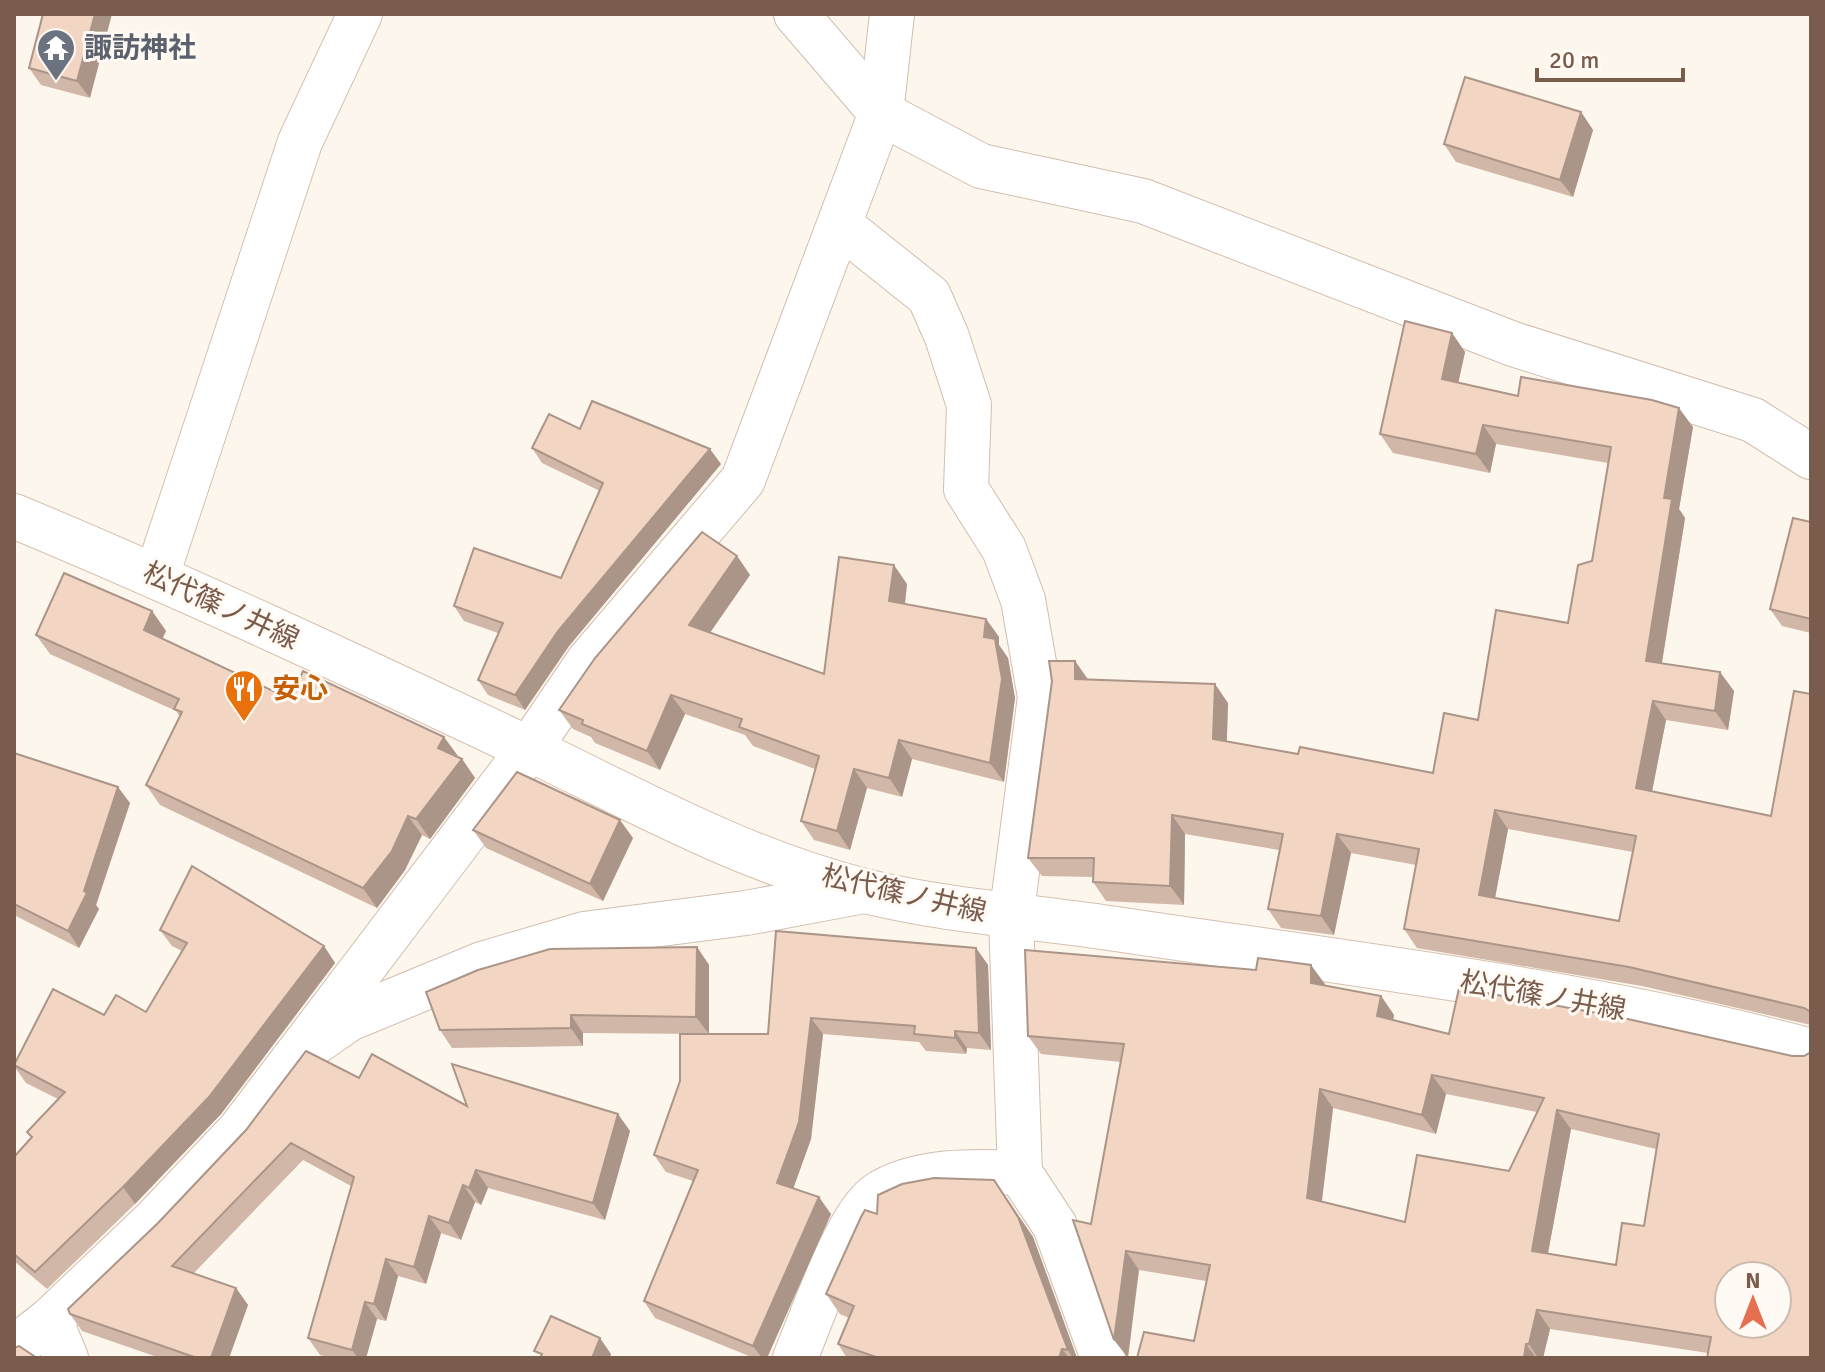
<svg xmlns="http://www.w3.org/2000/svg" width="1825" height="1372" viewBox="0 0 1825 1372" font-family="Signika,'Noto Sans JP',sans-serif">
	<rect width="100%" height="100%" fill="#fdf6ec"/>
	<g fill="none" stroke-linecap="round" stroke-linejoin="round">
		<g stroke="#d1beb0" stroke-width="46">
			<g id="street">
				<polyline points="796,14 881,113 981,166 1143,201 1513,344 1753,420 1811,457"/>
				<polyline points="840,225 929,296 947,337 969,405 966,489 1004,549 1023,600 1040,697 1011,918 1020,1173 1055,1226 1103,1358"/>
				<polyline points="316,1042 349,1019 482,964 584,934 746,913 864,891"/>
				<polyline points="50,1320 66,1358"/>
				<polyline points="14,1348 50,1320 153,1222 240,1130 529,749 588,662 743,480 881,113 892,14"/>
				<path d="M795,1358C811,1321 846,1216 877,1195C915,1169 976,1171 1020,1173"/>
			</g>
		</g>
		<g stroke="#d6c0b0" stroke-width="46">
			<g id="secondary">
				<path d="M14,516C187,588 356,667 525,747C636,800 744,861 865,891C946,911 1028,916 1109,928C1343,963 1582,990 1811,1051"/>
				<polyline points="157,575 300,142 360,14"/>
			</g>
		</g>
		<use href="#street" stroke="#fff" stroke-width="44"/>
		<use href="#secondary" stroke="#fff" stroke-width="44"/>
	</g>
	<g fill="#d1b7a8" fill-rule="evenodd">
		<polygon points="43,14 90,98 41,85 29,68"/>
		<polygon points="1581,112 1593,130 1573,197 1456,162 1444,144"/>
		<path d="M1452,333L1465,352L1458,383L1518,396L1693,427L1679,509L1685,518L1662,663L1734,691L1728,730L1666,720L1652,791L1771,816L1811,694V1025L1642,986L1417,948L1404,929L1416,865L1351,853L1334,935L1281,928L1268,909L1279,850L1185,834L1184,905L1106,901L1093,882V877L1042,876L1028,858L1075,661L1088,679L1228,703L1227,741L1298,754L1433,773L1478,720L1568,623L1592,561L1608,463L1496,444L1490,473L1393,453L1380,434ZM1508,829L1633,852L1619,921L1495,898Z"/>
		<polygon points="580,429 721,464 569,646 525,710 488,695 478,680 498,633 464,621 454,606 561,578 600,491 542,463 532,448"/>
		<polygon points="1811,522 1811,633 1782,626 1770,609"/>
		<polygon points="737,556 750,575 710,633 824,674 907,584 905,604 986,619 999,637 999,645 1008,658 1015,698 1004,782 912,759 902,797 867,788 850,850 814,840 801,821 815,769 753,746 745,735 685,714 660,770 595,743 591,737 573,729 559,710"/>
		<polygon points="152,611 166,631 162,639 290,699 462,759 475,778 430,839 422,835 405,870 377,908 160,805 146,785 180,717 176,711 50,654 36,635"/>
		<polygon points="14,753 130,803 96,905 99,909 79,948 14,915"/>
		<polygon points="473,830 633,838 603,901 486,848"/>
		<polygon points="160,930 324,946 335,963 221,1114 135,1204 47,1289 14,1261 14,1157 31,1138 27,1132 58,1099 26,1083 14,1066 104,1015 146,1012 182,951 172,946"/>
		<polygon points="697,947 709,965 709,1034 583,1033 583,1046 452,1048 440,1030"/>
		<polygon points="976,948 988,965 991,1050 967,1048 966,1054 926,1051 919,1042 823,1034 811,1139 793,1189 831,1214 767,1358 754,1358 655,1318 644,1301 693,1181 666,1172 654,1155 768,1034"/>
		<path d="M1325,984V985L1381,996L1394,1015L1393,1020L1449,1034L1792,1056L1708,1353L1550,1329L1543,1358H1137L1194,1341L1206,1281L1139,1270L1091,1224L1121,1062L1041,1054L1028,1036ZM1446,1094L1537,1112L1509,1171L1405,1222L1322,1201L1333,1108L1436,1134ZM1571,1129L1656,1149L1644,1226L1616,1265L1548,1253Z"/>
		<polygon points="359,1078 467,1106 630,1131 605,1220 488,1188 481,1205 475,1202 461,1240 441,1233 426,1284 398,1276 386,1321 377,1319 366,1358 330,1358 320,1355 308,1338 351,1186 303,1160 193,1274 236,1288 248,1305 229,1358 160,1358 82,1331 70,1314"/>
		<polygon points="1008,1200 1033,1237 1077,1358 847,1358 838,1344 849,1318 840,1314 826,1294 877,1214"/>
	</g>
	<g fill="#aa9588">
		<polygon points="95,14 112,14 90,98 77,81"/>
		<polygon points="1581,112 1593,130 1573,197 1560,180"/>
		<polygon points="1452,333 1465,352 1455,398 1442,379"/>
		<polygon points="1679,408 1693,427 1679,509 1685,518 1659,680 1646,661 1664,498"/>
		<polygon points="1483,425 1496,444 1490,473 1476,454"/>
		<polygon points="710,449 721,464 569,646 525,710 515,695 558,631"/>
		<polygon points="737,556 750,575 702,644 689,625"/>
		<polygon points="894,565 907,584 903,620 889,601"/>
		<polygon points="152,611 166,631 157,650 144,630"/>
		<polygon points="986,619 999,637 999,645 1008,658 1015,698 1004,782 990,763 984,637"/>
		<polygon points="1075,661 1088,680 1075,679"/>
		<polygon points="1720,672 1734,691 1728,730 1715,711"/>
		<polygon points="1215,684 1228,703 1226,758 1213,739"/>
		<polygon points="671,695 685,714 660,770 647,751"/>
		<polygon points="1653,701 1666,720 1649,807 1636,788"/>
		<polygon points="444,737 458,756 438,748"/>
		<polygon points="899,740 912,759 902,797 889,778"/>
		<polygon points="462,759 475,778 430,839 416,819"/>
		<polygon points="854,769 867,788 850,850 837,831"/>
		<polygon points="118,787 130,803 96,905 99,909 79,948 68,931 84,891"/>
		<polygon points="1495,810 1508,829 1492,914 1479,895"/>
		<polygon points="1172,815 1185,834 1184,905 1170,886"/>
		<polygon points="408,816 422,835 405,870 377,908 363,888"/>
		<polygon points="620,820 633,838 603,901 590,884"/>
		<polygon points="1337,834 1351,853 1334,935 1321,916"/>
		<polygon points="324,946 335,963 221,1114 135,1204 123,1187"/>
		<polygon points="697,947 709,965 709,1034 696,1017"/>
		<polygon points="976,948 988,965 991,1050 979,1033"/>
		<polygon points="1311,965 1325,984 1324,1002 1311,983"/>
		<polygon points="1381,996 1394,1015 1390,1035 1377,1016"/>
		<polygon points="571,1015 583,1033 583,1046 571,1028"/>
		<polygon points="811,1018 823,1034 811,1139 789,1200 777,1183"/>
		<polygon points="955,1031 967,1048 966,1054 955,1038"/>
		<polygon points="1432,1075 1446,1094 1436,1134 1422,1115"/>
		<polygon points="1320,1089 1333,1108 1320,1216 1307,1198"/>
		<polygon points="1557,1110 1571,1129 1545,1269 1532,1251"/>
		<polygon points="618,1114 630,1131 605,1220 593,1203"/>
		<polygon points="476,1170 488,1188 481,1205 469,1188"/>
		<polygon points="994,1180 1033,1237 1077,1358 1073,1358 1068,1350"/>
		<polygon points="463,1185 475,1202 461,1240 449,1223"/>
		<polygon points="819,1197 831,1214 767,1358 762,1358 753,1346"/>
		<polygon points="429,1216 441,1233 426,1284 414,1267"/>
		<polygon points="1126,1251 1139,1270 1128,1358 1114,1340"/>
		<polygon points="386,1259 398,1276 386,1321 374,1304"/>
		<polygon points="236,1288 248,1305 229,1358 211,1358"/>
		<polygon points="365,1302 377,1319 366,1358 358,1358 352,1350"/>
		<polygon points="1537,1310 1550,1329 1543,1358 1538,1358 1529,1344"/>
		<polygon points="600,1338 611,1354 610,1358 592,1358"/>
		<polygon points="1526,1344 1536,1358 1524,1358"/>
		<polygon points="1062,1349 1069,1358 1059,1358"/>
	</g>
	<g fill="#f3d5c3" stroke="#aa9588" stroke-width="2" fill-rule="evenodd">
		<polygon points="43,14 95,14 77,81 29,68"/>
		<polygon points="1465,77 1581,112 1560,180 1444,144"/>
		<path d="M1405,321L1452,333L1442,379L1518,396L1521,377L1652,400L1679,408L1664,498L1672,499L1646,661L1720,672L1715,711L1653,701L1636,788L1771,816L1794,691L1811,694V1012L1804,1008L1629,967L1404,929L1419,849L1337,834L1321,916L1268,909L1283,834L1172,815L1170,886L1093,882L1094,858H1028L1052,681L1049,661H1075V679L1215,684L1213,739L1298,754L1300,747L1433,773L1444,713L1478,720L1496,610L1568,623L1578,565L1592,561L1611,447L1483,425L1476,454L1380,434ZM1495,810L1636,836L1619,921L1479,895Z"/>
		<polygon points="592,401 710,449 558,631 515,695 478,680 503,623 454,606 474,548 561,578 603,483 532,448 549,414 580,429"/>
		<polygon points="1793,518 1811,522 1811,619 1770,609"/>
		<polygon points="702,532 737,556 689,625 824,674 839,557 894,565 889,601 986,619 984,637 995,639 1002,679 990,763 899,740 889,778 854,769 837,831 801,821 819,756 739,727 742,719 671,695 647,751 582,724 583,720 559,710 595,658"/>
		<polygon points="64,573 152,611 144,630 290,699 303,671 444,737 438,748 462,759 416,819 408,816 392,851 363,888 146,785 182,712 174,709 179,699 36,635"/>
		<polygon points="14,753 118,787 84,891 87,893 68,931 14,904"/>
		<polygon points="517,772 620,820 590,884 473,830"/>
		<polygon points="192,866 324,946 209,1097 123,1187 35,1272 14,1254 14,1157 32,1137 27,1132 65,1092 14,1065 53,989 104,1015 116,995 146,1012 187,943 160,930"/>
		<polygon points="776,931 976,948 979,1033 955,1031 955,1038 914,1034 915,1026 811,1018 799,1122 777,1183 819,1197 753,1346 644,1301 698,1170 654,1155 680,1081 680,1034 768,1034"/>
		<polygon points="697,947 696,1017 571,1015 571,1028 440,1030 426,992 478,970 550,949"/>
		<path d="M1025,950L1256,970L1258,958L1311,965V983L1381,996L1377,1016L1449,1034L1459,988L1619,1017L1792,1056H1804L1811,1052V1358H1707L1711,1337L1537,1310L1529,1344H1526L1524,1358H1137L1144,1332L1194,1341L1210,1265L1126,1251L1114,1340L1073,1220L1091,1224L1124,1044L1028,1036ZM1432,1075L1544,1098L1509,1171L1417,1155L1405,1222L1307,1198L1320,1089L1422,1115ZM1557,1110L1659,1134L1644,1226L1622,1223L1616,1265L1532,1251ZM1729,1276H1777V1324H1729Z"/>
		<polygon points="306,1051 359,1078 372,1054 467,1106 452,1064 618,1114 593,1203 476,1170 469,1188 463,1185 449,1223 429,1216 414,1267 386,1259 374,1304 365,1302 352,1350 308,1338 354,1177 291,1143 172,1266 236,1288 211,1358 197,1358 70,1314 68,1309 158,1223 246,1130"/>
		<polygon points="934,1178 994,1180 1018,1217 1068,1350 1062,1349 1059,1358 879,1358 838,1344 854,1306 826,1294 861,1217 865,1210 877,1214 878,1195 902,1184"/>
		<polygon points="551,1316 600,1338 592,1358 540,1358 542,1354 534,1351"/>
		<polygon points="19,1346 37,1358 14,1358 14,1348"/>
	</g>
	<defs>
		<g id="temple-pin" transform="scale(2)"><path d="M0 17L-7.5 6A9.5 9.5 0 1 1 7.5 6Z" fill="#6b7280" stroke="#fffaf3"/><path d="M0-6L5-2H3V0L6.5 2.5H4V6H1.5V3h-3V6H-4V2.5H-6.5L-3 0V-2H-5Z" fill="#fff"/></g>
		<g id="restaurant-pin" transform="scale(2)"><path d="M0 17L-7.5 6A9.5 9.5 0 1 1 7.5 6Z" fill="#e8710a" stroke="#fffaf3"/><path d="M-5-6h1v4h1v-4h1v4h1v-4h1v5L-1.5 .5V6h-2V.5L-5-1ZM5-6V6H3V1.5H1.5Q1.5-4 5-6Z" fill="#fff"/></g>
	</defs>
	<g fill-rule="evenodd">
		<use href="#temple-pin" x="56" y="48"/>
		<use href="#restaurant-pin" x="244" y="689"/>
	</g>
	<g text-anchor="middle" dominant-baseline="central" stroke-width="6" stroke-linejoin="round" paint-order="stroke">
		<g font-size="28" font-weight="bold" fill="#5b616d" stroke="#fffaf3" text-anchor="start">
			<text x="84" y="48">諏訪神社</text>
		</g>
		<g font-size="28" fill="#7a5c4d" stroke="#fffaf3">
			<text transform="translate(221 606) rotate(25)">松代篠ノ井線</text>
			<text transform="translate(904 894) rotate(13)">松代篠ノ井線</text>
			<text transform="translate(1543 996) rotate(10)">松代篠ノ井線</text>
		</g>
		<g font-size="28" font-weight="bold" fill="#c56008" stroke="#fffaf3" text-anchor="start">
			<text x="272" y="689">安心</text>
		</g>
	</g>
	<rect width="1825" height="1372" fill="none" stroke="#7a5c4d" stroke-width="32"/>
	<g transform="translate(1753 1300)"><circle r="38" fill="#fffaf3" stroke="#cabbb1" stroke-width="2"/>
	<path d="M0-6L14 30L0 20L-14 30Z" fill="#e76f51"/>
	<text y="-12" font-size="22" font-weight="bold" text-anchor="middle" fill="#7a5c4d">N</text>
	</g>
	<path d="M1537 68v12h146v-12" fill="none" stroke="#7a5c4d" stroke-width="4"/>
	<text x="1549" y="68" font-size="24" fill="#7a5c4d" stroke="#fffaf3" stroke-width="6" paint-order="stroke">20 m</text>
</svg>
